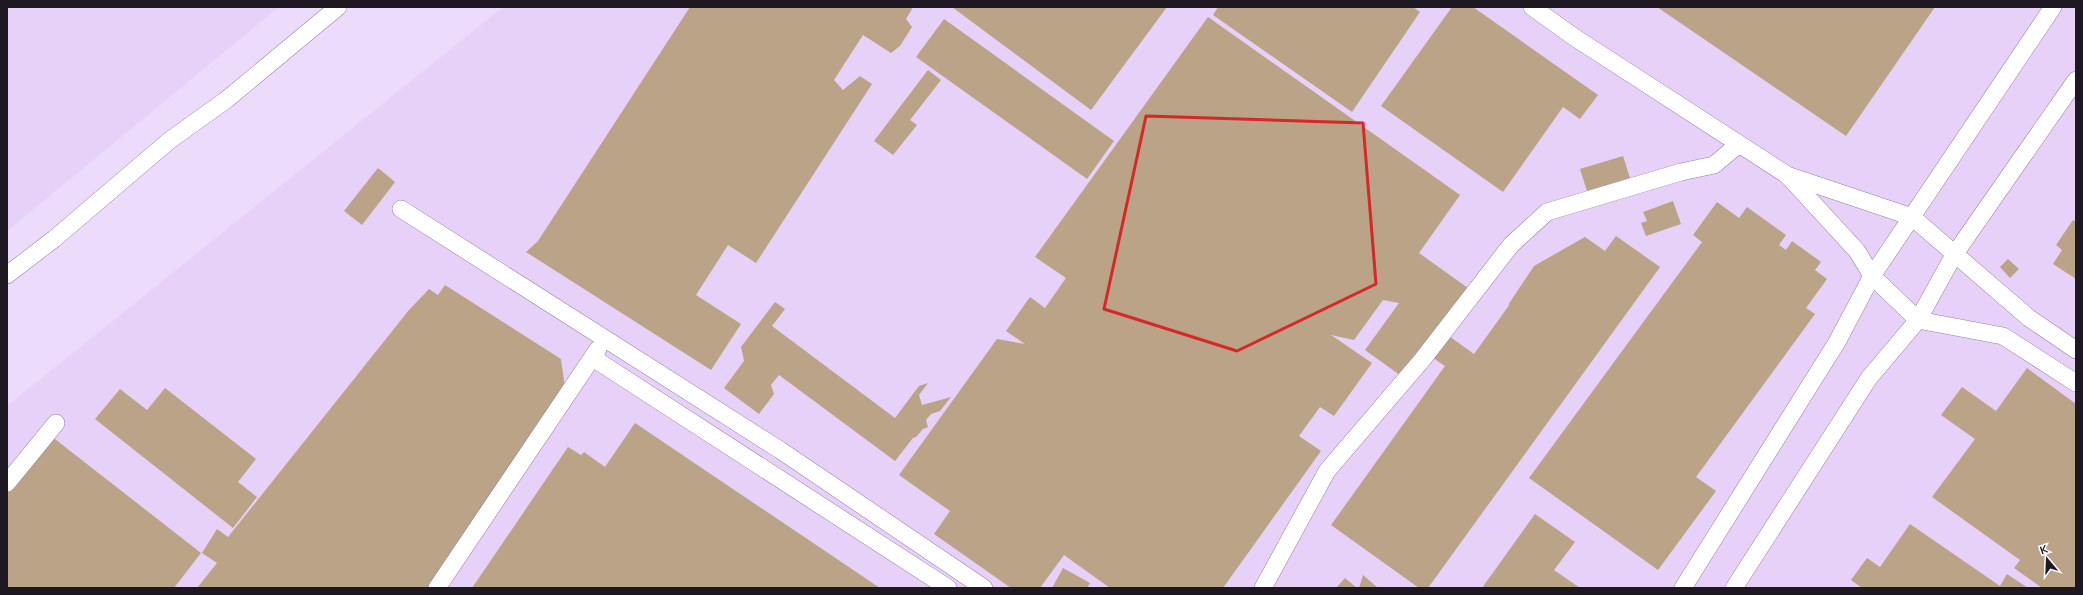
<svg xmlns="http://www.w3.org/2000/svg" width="2083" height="595" viewBox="0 0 2083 595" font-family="Mulish,sans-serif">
	<rect width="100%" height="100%" fill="#ecdbfb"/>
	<g fill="#e7d1f8">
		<polygon points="7,7 279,7 7,231"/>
		<polygon points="503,7 2076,7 2076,588 7,588 7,406"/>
	</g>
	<g fill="#baa387">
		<polygon points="690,7 911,7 912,9 906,19 912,27 900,46 891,53 863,35 834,80 843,90 860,76 872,84 756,263 728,245 696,295 741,324 711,370 526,252 538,241"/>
		<polygon points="952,7 1167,7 1091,110"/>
		<polygon points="1218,7 1413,7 1420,12 1352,112 1213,15"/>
		<polygon points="1452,7 1473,7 1598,95 1580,119 1563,107 1503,192 1381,106"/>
		<polygon points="1657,7 1935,7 1846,136"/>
		<polygon points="1208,17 1460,195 1419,253 1468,288 1404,378 1365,350 1399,303 1383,300 1354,340 1331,335 1372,363 1334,416 1320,407 1299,436 1321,451 1223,588 1110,588 1064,555 1040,588 1011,588 934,534 950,511 899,475 997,339 1025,344 1006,331 1030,297 1045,308 1066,278 1035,257"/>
		<polygon points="944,19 1114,141 1087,179 916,57"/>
		<polygon points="928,70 941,80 910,120 917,125 893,155 874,141"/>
		<polygon points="1623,156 1630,178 1587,191 1580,169"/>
		<polygon points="378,168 395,182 362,225 344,211"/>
		<polygon points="1673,201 1681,224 1646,236 1641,223 1647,221 1643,212"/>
		<polygon points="1717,202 1739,218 1747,207 1786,235 1779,245 1786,250 1792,241 1821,262 1815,270 1827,279 1806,308 1815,314 1696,477 1716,491 1658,570 1529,478 1702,242 1693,235"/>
		<polygon points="2073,220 2076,222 2076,279 2053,264 2062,250 2056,245"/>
		<polygon points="1616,236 1660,267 1428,588 1419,588 1331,525 1445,366 1433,358 1449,336 1474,354 1510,304 1508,305 1534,266 1585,237 1605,251"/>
		<polygon points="2008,259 2019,269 2010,278 2000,267"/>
		<polygon points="445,285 561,359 565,388 430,588 197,588 217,563 202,553 217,529 228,537 409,310 429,289 438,295"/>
		<polygon points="775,302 785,309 772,326 895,418 919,386 928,383 919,395 922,405 951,397 940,411 931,414 926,420 928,427 923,429 916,437 913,438 895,461 779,375 771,385 774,394 759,414 724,388 744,361 741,347"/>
		<polygon points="2027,368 2076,404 2076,588 2042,588 2014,568 2020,560 1932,497 1975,439 1941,415 1962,387 1996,411"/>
		<polygon points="165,388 256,459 238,482 257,497 233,528 95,419 120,389 147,410"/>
		<polygon points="635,423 880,588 472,588 568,447 581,455 584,452 605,467"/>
		<polygon points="51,436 201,553 174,588 7,588 7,492"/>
		<polygon points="1535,514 1575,542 1554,570 1580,588 1482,588"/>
		<polygon points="1910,524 2000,586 2007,574 2028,588 1862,588 1851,580 1867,558 1880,567"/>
		<polygon points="1063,568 1090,583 1087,588 1052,588"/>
		<polygon points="1363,575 1378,588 1359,588"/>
		<polygon points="1345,578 1357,588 1336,588"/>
	</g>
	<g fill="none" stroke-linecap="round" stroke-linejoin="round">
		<g stroke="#9483a1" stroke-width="18">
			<g id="minor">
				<polyline points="1532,7 1574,37 1787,175 1912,217 2029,318 2076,350"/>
				<polyline points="1788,176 1857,251 1872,276 1918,320 2003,336 2076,383"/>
				<polyline points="401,209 780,450 984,588"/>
				<polyline points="7,275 54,239 170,140 226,100 338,7"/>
				<polyline points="593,358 948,588"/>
				<polyline points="7,483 56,423"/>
				<polyline points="437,588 598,349"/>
				<polyline points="1263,588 1327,471 1422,360 1511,245 1547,212 1681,172 1714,165 1739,144"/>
				<polyline points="1683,588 1837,342 1872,276 2053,7"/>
				<polyline points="1734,588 1869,378 1918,320 1954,255 2076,80"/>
			</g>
		</g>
		<use href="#minor" stroke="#fff" stroke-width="17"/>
	</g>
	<path fill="none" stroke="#d62828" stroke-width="3" stroke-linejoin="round" d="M1146,116L1363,123L1376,284L1237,351L1104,309Z"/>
	<rect width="2083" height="595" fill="none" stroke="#1e1823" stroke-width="16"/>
	<g transform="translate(2047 559) rotate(341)" stroke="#ffffff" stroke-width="3" paint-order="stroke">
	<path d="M0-3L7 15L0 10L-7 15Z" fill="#1e1823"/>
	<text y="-6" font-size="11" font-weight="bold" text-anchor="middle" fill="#1e1823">K</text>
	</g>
</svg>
